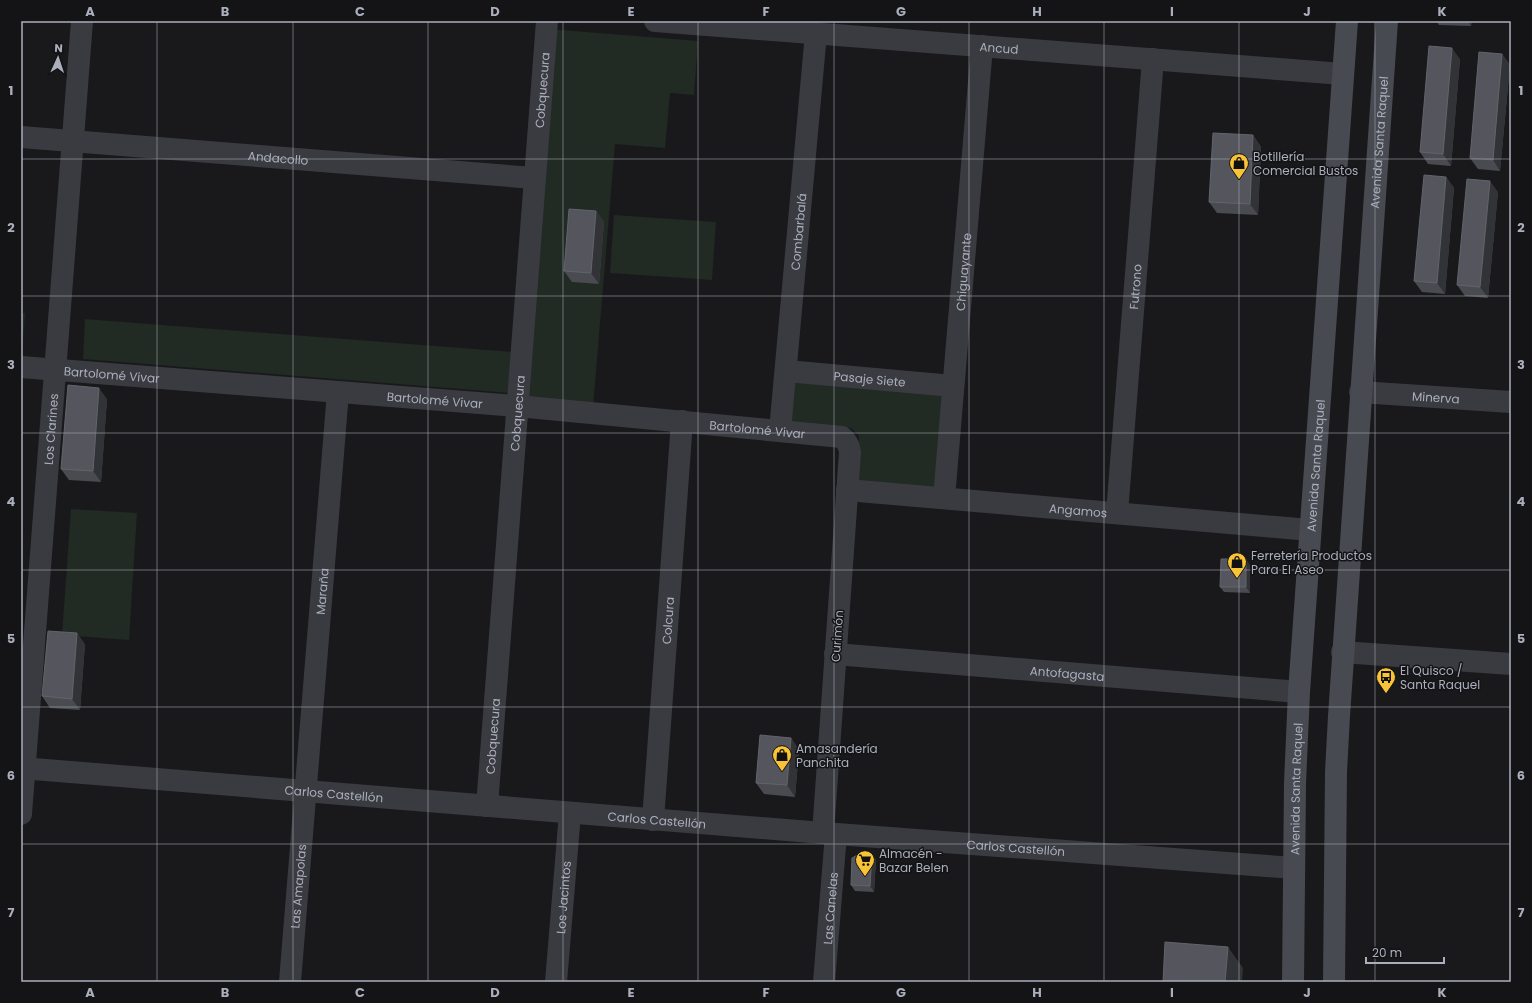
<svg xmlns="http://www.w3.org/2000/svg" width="1532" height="1003" viewBox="0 0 1532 1003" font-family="Poppins,sans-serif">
	<rect width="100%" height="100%" fill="#19191c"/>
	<g fill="#212a23">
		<polygon points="549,29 698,41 694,95 670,93 665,148 615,144 593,407 519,401"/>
		<polygon points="614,215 716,222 712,280 610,273"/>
		<polygon points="21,313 25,313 22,354 21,354"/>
		<polygon points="85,319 514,352 511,393 83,359"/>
		<polygon points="793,379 949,392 941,489 855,482 859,436 851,428 789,422"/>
		<polygon points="71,509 137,513 129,640 62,635"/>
	</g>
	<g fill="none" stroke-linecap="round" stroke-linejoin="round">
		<g stroke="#3a3b41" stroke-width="22">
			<path id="s1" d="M655,21L1343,74"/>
			<path id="s2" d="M21,137L534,178"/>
			<path id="s3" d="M21,367L517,406L842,437C847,441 849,445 850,452L823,833"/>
			<path id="s4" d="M786,371L953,386"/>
			<path id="s5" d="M1360,392L1511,402"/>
			<path id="s6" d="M780,431L816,33"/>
			<path id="s7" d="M847,490L1310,530"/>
			<path id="s8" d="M944,498L982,46"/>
			<path id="s9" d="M1117,513L1153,59"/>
			<polyline points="1342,652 1511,664"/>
			<path id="s10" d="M835,654L1299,692"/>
			<path id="s11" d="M21,768L823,833L1294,868"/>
			<path id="s12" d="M487,806L547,21"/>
			<path id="s13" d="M21,814L82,21"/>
			<path id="s14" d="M653,820L682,421"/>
			<path id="s15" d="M290,982L338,392"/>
			<path id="s16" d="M556,982L570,813"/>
			<path id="s17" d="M824,982L836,834"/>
		</g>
		<g stroke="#484a51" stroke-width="22">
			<path id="s18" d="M1293,982L1295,783L1299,692L1347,21"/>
			<path id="s19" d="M1334,982L1336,772L1339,716L1387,21"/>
		</g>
	</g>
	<g fill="#4a4b51">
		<polygon points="1436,21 1472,21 1471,26 1439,25"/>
		<polygon points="1502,54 1510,65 1500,171 1478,169 1470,158"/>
		<polygon points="1460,59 1451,166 1428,164 1420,152"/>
		<polygon points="1253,135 1261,147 1258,215 1217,213 1209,202"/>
		<polygon points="1446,177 1454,188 1445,294 1422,292 1414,281"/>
		<polygon points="1498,192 1488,298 1465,296 1457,285"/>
		<polygon points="596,211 604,222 599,284 572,282 564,271"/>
		<polygon points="107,399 101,482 69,480 61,469"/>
		<polygon points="1250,565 1250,593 1224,592 1220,587"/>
		<polygon points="85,644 80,710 50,708 42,696"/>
		<polygon points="791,738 799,750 795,797 764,794 756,783"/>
		<polygon points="872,854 876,860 874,892 855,891 851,885"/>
	</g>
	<g fill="#323337">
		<polygon points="1468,21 1472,21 1471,26"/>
		<polygon points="1452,48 1460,59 1451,166 1443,154"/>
		<polygon points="1502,54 1510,65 1500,171 1493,160"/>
		<polygon points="1253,135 1261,147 1258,215 1250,204"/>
		<polygon points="1446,177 1454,188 1445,294 1437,283"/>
		<polygon points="1490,181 1498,192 1488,298 1480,287"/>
		<polygon points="596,211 604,222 599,284 591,273"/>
		<polygon points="99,388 107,399 101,482 93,471"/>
		<polygon points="1246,559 1250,565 1250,593 1246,587"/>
		<polygon points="77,633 85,644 80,710 72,699"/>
		<polygon points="791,738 799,750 795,797 787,785"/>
		<polygon points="872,854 876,860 874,892 870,886"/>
		<polygon points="1228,947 1243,968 1242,982 1225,982"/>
	</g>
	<g fill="#55565d" stroke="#62646c">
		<polygon points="1429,46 1452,48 1443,154 1420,152"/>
		<polygon points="1479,52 1502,54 1493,160 1470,158"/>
		<polygon points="1213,133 1253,135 1250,204 1209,202"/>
		<polygon points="1424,175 1446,177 1437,283 1414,281"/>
		<polygon points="1467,179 1490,181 1480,287 1457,285"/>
		<polygon points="569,209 596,211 591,273 564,271"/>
		<polygon points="68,385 99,388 93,471 61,469"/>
		<polygon points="1221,559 1246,559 1246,587 1220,587"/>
		<polygon points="48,631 77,633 72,699 42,696"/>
		<polygon points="760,735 791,738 787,785 756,783"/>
		<polygon points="861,853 872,854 870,886 851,885 852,858"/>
		<polygon points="1165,942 1228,947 1225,982 1163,982"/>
	</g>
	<path fill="none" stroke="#abafbc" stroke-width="1" stroke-opacity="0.55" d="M157,21V982M293,21V982M428,21V982M563,21V982M698,21V982M834,21V982M969,21V982M1104,21V982M1239,21V982M1375,21V982M21,159H1511M21,296H1511M21,433H1511M21,570H1511M21,707H1511M21,844H1511"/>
	<defs>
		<g id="shop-pin" transform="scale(1)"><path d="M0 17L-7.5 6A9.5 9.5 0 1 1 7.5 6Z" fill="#f8c335" stroke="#141417"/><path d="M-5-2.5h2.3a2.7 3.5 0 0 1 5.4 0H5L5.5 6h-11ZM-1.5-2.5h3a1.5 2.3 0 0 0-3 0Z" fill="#111"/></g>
		<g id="bus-pin" transform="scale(1)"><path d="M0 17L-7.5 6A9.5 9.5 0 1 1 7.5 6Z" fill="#f8c335" stroke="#141417"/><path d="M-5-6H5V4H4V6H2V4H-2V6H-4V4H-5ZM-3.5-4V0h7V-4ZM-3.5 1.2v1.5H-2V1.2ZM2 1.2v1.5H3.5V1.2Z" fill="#111"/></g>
		<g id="supermarket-pin" transform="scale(1)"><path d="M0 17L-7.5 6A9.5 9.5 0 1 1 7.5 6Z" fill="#f8c335" stroke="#141417"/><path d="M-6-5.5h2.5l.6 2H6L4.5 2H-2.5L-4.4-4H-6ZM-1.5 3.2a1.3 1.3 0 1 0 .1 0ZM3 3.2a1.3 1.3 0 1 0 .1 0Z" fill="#111"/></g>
	</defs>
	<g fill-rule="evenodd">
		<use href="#shop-pin" x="1239" y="163"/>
		<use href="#shop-pin" x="1237" y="562"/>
		<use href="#bus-pin" x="1386" y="677"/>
		<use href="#shop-pin" x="782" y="755"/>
		<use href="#supermarket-pin" x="865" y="860"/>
	</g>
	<g text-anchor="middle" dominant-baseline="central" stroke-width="3" stroke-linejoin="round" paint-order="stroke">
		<g font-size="12" fill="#abafbc" stroke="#141417">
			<text stroke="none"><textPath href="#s1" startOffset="345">Ancud</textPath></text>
			<text stroke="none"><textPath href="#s12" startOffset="718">Cobquecura</textPath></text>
			<text stroke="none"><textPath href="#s19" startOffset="841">Avenida Santa Raquel</textPath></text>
			<text stroke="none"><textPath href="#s2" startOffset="258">Andacollo</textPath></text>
			<text stroke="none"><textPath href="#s6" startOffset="200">Combarbalá</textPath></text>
			<text stroke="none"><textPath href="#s8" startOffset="227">Chiguayante</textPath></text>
			<text stroke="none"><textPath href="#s9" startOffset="227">Futrono</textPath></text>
			<text stroke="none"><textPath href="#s3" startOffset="91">Bartolomé Vivar</textPath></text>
			<text stroke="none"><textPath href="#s4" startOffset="84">Pasaje Siete</textPath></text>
			<text stroke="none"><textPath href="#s5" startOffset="76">Minerva</textPath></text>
			<text stroke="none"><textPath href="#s3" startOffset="415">Bartolomé Vivar</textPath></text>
			<text stroke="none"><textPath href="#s12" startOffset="394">Cobquecura</textPath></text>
			<text stroke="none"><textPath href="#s3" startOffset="739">Bartolomé Vivar</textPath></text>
			<text stroke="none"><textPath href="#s13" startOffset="386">Los Clarines</textPath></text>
			<text stroke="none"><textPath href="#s18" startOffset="517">Avenida Santa Raquel</textPath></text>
			<text stroke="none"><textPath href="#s7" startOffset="232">Angamos</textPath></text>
			<text stroke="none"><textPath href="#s15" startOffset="392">Maraña</textPath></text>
			<text stroke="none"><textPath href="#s14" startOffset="200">Colcura</textPath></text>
			<text transform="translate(837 636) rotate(-86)">Curimón</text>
			<text stroke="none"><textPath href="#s10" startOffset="233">Antofagasta</textPath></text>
			<text stroke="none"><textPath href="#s12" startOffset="70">Cobquecura</textPath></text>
			<text stroke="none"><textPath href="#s18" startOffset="193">Avenida Santa Raquel</textPath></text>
			<text stroke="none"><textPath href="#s11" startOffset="314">Carlos Castellón</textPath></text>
			<text stroke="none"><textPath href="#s11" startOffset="638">Carlos Castellón</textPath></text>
			<text stroke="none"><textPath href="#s11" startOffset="998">Carlos Castellón</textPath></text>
			<text stroke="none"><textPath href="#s15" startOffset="96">Las Amapolas</textPath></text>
			<text stroke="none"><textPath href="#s16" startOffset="85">Los Jacintos</textPath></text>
			<text stroke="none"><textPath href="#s17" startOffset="74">Las Canelas</textPath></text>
		</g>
		<g font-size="12" fill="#abafbc" stroke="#141417" text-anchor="start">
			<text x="1253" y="156">Botillería<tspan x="1253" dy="14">Comercial Bustos</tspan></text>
			<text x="1251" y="555">Ferretería Productos<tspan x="1251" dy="14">Para El Aseo</tspan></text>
			<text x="1400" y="670">El Quisco /<tspan x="1400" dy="14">Santa Raquel</tspan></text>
			<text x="796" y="748">Amasandería<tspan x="796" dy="14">Panchita</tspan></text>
			<text x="879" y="853">Almacén -<tspan x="879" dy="14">Bazar Belen</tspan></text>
		</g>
	</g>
	<rect width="1532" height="1003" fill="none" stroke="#141417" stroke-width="44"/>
	<g transform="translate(58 58) rotate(3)" stroke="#141417" stroke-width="3" paint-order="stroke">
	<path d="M0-3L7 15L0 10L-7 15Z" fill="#abafbc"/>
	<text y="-6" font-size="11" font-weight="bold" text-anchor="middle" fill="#abafbc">N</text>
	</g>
	<path d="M1366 957v6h78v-6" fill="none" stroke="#abafbc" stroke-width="2"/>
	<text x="1372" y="957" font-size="12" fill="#abafbc" stroke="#141417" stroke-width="3" paint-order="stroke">20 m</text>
	<rect x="22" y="22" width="1488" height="959" fill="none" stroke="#abafbc" stroke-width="1.5"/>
	<g font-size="13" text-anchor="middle" font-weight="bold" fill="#abafbc">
		<text x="90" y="16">A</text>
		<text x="225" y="16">B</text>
		<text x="360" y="16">C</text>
		<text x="495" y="16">D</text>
		<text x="631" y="16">E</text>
		<text x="766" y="16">F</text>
		<text x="901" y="16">G</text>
		<text x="1037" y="16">H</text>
		<text x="1172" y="16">I</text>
		<text x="1307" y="16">J</text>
		<text x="1442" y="16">K</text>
		<text x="11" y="95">1</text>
		<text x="1521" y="95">1</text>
		<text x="11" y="232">2</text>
		<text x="1521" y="232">2</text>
		<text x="11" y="369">3</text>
		<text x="1521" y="369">3</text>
		<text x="11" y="506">4</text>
		<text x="1521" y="506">4</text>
		<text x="11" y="643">5</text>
		<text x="1521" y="643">5</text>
		<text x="11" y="780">6</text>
		<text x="1521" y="780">6</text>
		<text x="11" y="917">7</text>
		<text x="1521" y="917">7</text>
		<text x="90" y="997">A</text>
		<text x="225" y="997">B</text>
		<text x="360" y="997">C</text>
		<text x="495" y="997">D</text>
		<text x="631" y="997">E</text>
		<text x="766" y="997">F</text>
		<text x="901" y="997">G</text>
		<text x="1037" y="997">H</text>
		<text x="1172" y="997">I</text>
		<text x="1307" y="997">J</text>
		<text x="1442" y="997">K</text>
	</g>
</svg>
